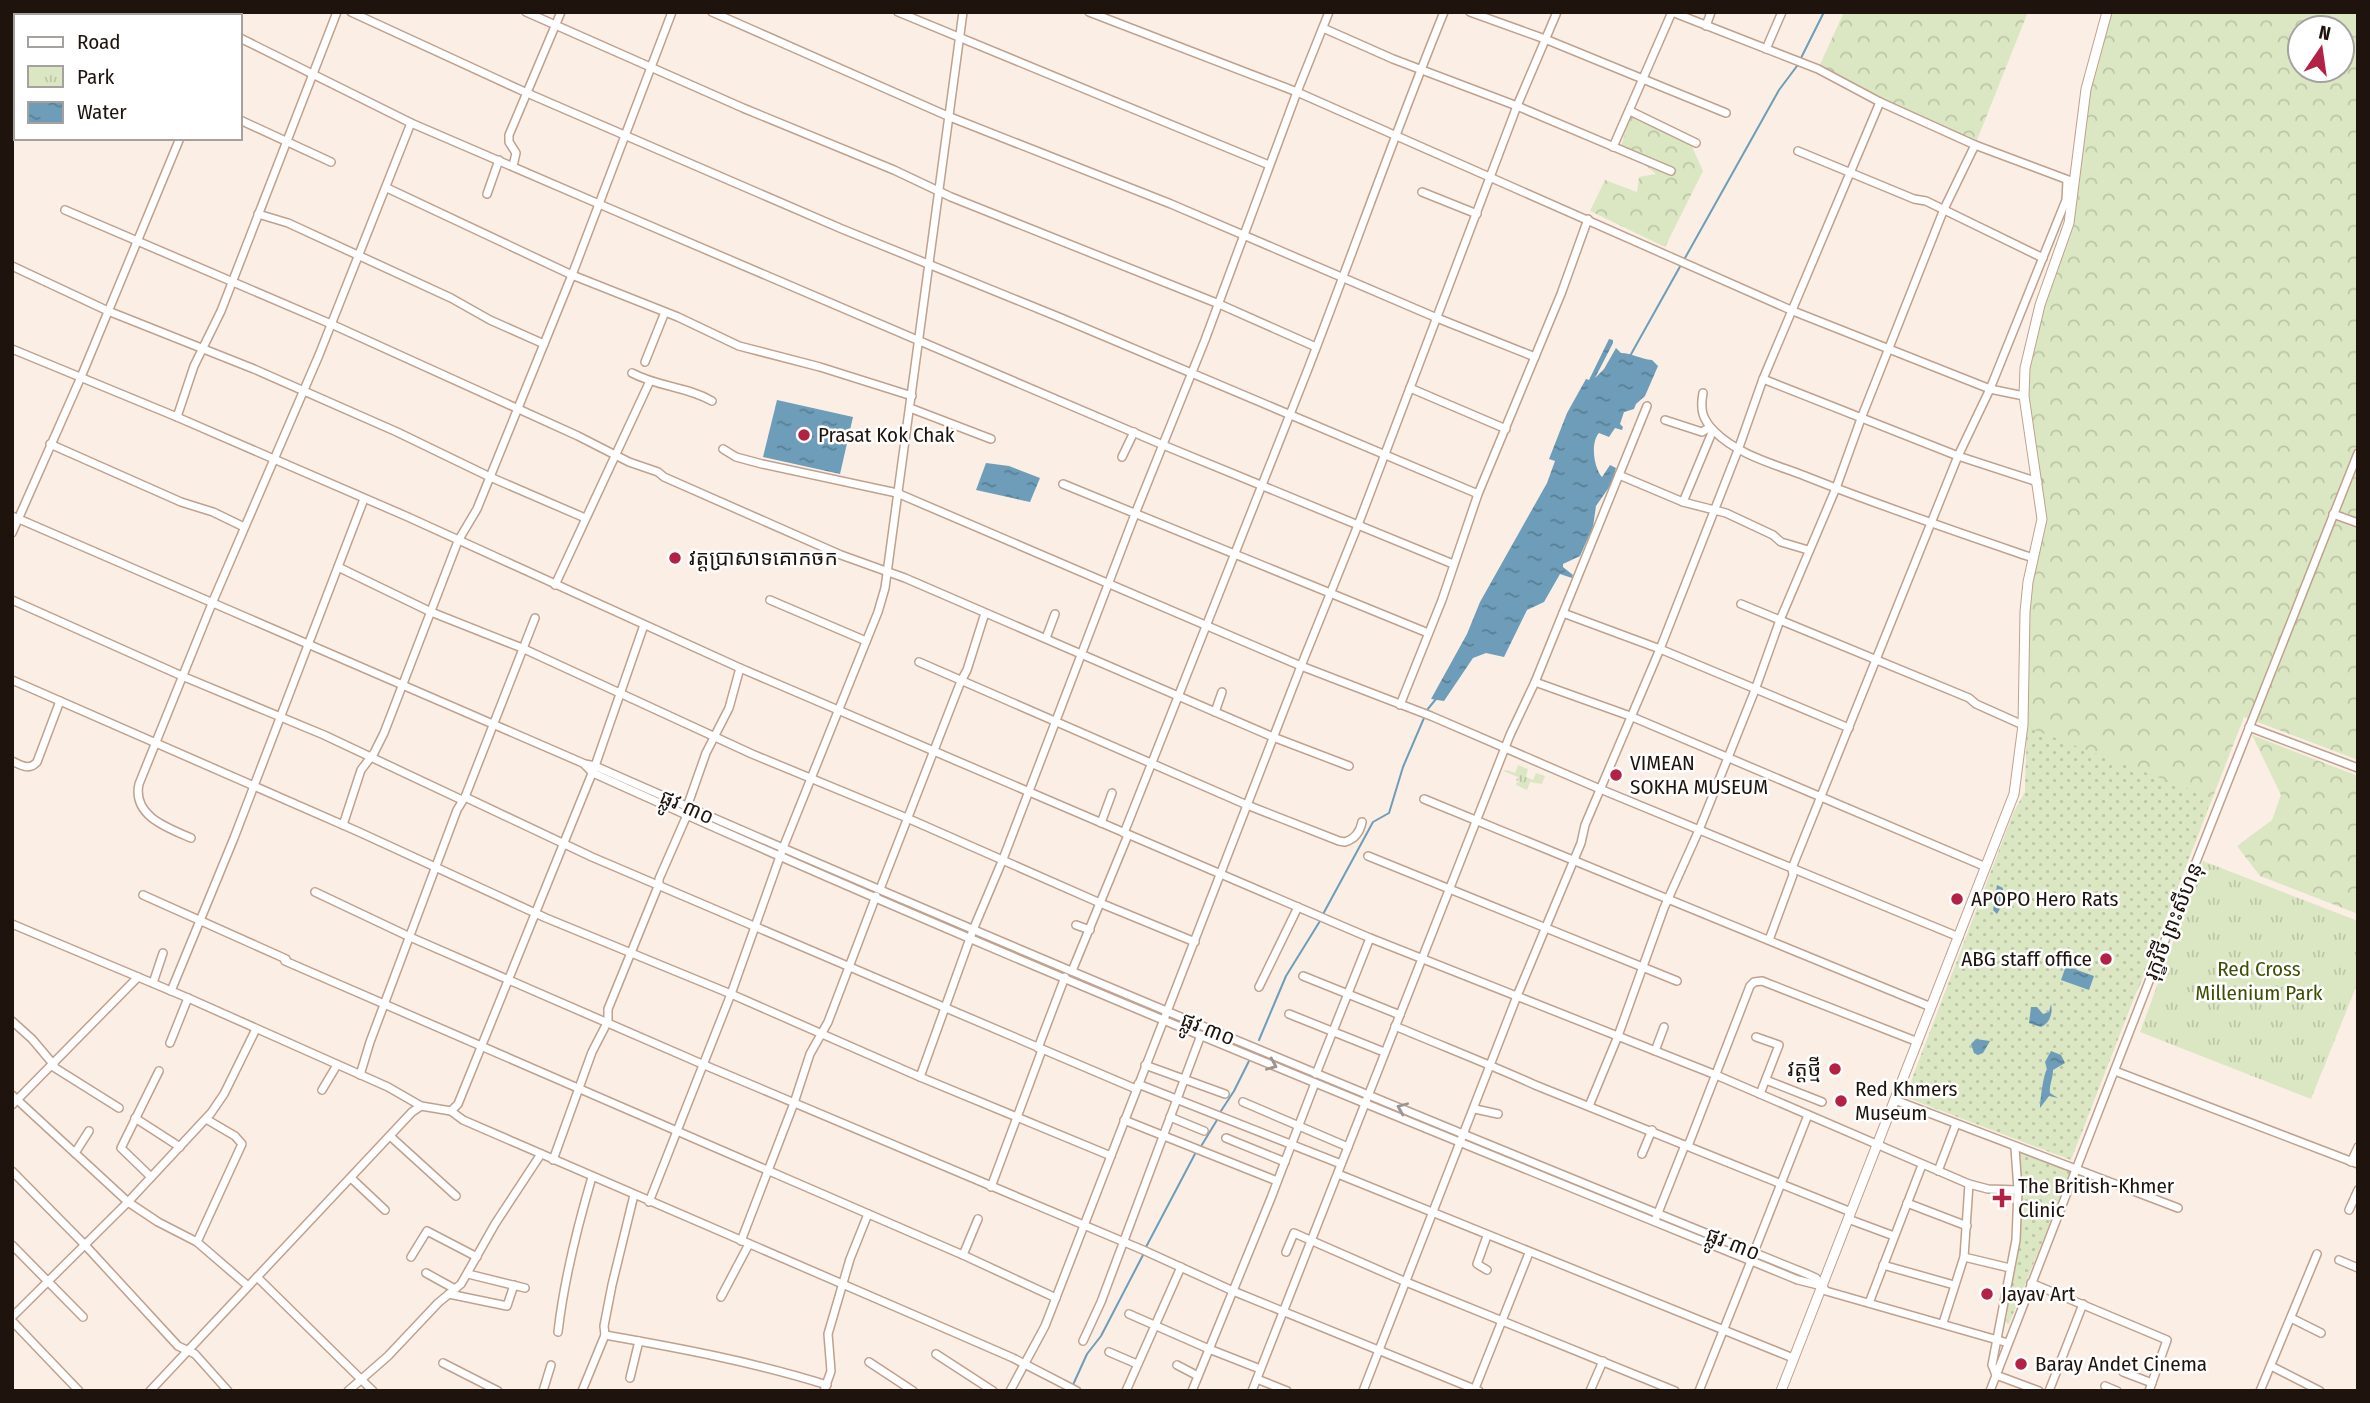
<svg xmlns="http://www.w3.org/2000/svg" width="2370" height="1403" viewBox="0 0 2370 1403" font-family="'Fira Sans Condensed','Noto Sans Khmer',sans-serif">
	<defs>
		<pattern id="forest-crowns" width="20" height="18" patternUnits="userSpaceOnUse" patternTransform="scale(1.75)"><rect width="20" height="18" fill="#dbe7c3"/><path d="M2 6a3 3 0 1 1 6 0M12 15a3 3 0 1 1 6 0" fill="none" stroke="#bcc5a6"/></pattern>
		<pattern id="park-tufts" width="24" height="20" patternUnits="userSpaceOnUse" patternTransform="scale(1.75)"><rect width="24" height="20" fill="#dbe7c3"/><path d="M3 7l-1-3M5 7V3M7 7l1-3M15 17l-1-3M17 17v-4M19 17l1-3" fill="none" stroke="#bcc5a6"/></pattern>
		<pattern id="garden-dots" width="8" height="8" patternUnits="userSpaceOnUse" patternTransform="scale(1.75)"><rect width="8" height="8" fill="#dbe7c3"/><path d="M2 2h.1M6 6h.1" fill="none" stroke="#bcc5a6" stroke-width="1.8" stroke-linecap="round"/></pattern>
		<pattern id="water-ripples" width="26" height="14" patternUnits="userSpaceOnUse" patternTransform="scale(1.75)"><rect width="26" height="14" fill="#6d9db8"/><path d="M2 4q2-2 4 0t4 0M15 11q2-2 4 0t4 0" fill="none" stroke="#597f94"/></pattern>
	</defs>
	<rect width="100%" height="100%" fill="#fbeee5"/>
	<g fill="url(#forest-crowns)" fill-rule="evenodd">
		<polygon points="1844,12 2028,12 1975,145 1818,69"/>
		<path d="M2107,12H2358V760L2244,717L2138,990L2016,810L2025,792L2027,727L2025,612L2040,534L2025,368L2069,223L2086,89ZM2300,28H2342V70H2300Z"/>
		<polygon points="1631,114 1690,142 1703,171 1665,247 1590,211 1605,180 1637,192 1639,177 1656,174 1621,146"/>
		<polygon points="2252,735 2358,776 2358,914 2260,876 2237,846 2272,820 2281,795"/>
	</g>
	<g fill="url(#park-tufts)">
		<polygon points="1518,765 1528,769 1526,777 1533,780 1536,773 1545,776 1542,784 1530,782 1527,790 1516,785 1517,782 1522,783 1516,780 1518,777 1503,771 1507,770 1515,773"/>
		<polygon points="2203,861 2358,921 2358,982 2311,1099 2140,1032"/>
	</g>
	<g fill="url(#garden-dots)">
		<polygon points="2027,727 2212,798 2071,1160 1905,1097 2014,811 2025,792"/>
		<polygon points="2020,1152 2071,1171 2009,1324 2006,1323 2020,1209"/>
	</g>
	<g fill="url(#water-ripples)">
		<path d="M1609,339L1613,340V343L1595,378L1604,369L1616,348L1621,353C1632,353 1640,359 1652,360L1658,366L1645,396L1636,404L1634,409L1624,412L1620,424L1623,427L1622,430L1615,428L1609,437L1599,433C1590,443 1594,468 1602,477L1610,465L1616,468L1612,483L1596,506L1593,527L1580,556L1563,564V567L1573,575L1572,578L1560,574L1544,602L1527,610L1504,657L1486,653L1473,658L1444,701L1431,699L1467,634L1480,602L1547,483L1555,461L1549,459L1567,413L1586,379L1589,380Z"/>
		<polygon points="777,400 853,417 840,474 763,457"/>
		<polygon points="986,463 1009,466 1040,478 1030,502 976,490"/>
		<polygon points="1997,885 2003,888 2001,907 1997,914 1993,910"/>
		<polygon points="2066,966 2094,976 2089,990 2061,980"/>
		<path d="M2051,1004C2053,1013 2050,1023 2041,1027L2029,1023L2031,1007H2037L2043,1014L2049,1012Z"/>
		<polygon points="1976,1039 1990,1041 1983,1053 1978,1055 1974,1053 1971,1044"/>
		<path d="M2051,1051L2061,1055L2065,1063L2053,1070C2053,1079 2049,1085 2050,1093L2058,1098L2049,1096L2040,1108C2040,1103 2043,1075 2047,1069L2045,1062Z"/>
	</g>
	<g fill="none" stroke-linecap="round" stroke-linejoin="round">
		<g stroke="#6d9db8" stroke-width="2">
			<polyline points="1801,58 1824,12"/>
			<polyline points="1685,258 1779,90 1797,66"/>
			<polyline points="1630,356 1682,263"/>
			<polyline points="1427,710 1436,699"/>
			<polyline points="1322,916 1373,822 1389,813 1403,767 1424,718"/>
			<polyline points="1259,1040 1286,976 1320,921"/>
			<polyline points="1219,1114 1234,1091 1249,1061"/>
			<polyline points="1200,1148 1217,1120"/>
			<polyline points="1146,1247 1196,1152"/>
			<polyline points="1072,1387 1087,1354 1101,1336 1143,1255"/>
		</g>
		<g stroke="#bfa18e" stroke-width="10">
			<g id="minor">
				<polyline points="184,12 191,16"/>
				<polyline points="351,12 527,93 842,229 1061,318 1478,494"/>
				<polyline points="526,12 743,108 894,170 951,197 1219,304 1316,347"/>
				<polyline points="712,12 950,117 1171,204 1437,318 1535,357"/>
				<polyline points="898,12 1269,165"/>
				<polyline points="1089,12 1297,92 1793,311 1990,389 2024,396"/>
				<polyline points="1470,12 1545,39 1726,113"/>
				<polyline points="1672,12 1818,69 1880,102 1975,145 2071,181"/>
				<polyline points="12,15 16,16"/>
				<polyline points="112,16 113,12"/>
				<polyline points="226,16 227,12"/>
				<polyline points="1706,26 1711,12"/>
				<polyline points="1323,28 1393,59 1517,106 1671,171"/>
				<polyline points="240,38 411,123 599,204 1163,445 1453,564"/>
				<polyline points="1766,49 1782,12"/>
				<polyline points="1630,111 1696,143"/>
				<polyline points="240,120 331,162"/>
				<polyline points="1613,147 1672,12"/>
				<polyline points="1798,151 1914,199 1926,201 2043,258"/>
				<polyline points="513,166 516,153 509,142 509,135 561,12"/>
				<polyline points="387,188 572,275 678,317 739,346 820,367 912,396"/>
				<polyline points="1422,192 1477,214"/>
				<polyline points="487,194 499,160"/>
				<polyline points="65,210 331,324 578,436 629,462 658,472 664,477 841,555 905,578 1273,737 1349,766"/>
				<polyline points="258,214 288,223 451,298 490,320 544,344"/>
				<polyline points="12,266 108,311 254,369 397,432 490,477 585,518"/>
				<polyline points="12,349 177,417 408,517 740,668 1370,938 1716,1075 1969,1184 1988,1189 2018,1190"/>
				<polyline points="645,362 665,312"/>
				<path d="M632,373C658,387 686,386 712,401"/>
				<polyline points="1763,379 1958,456 2038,482"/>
				<polyline points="1410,388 1506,429"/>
				<path d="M1703,393C1700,409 1702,419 1714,431C1738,455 1774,464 1805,476C1880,506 1957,532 2033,558"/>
				<polyline points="910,408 991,439"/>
				<polyline points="177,417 194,366 221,311 337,12"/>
				<polyline points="1665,420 1702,432 1710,427"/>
				<polyline points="50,444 181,502 213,512 244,527"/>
				<polyline points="723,449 736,457 762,464 897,493 1301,666 1431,716 1600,789 1959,937"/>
				<polyline points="1122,457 1134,432"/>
				<polyline points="1619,475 1683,502 1726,513 1773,535 1781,542 1808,550"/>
				<polyline points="1063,484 1428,633"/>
				<polyline points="1683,502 1713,430"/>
				<polyline points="2333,514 2358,523"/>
				<path d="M12,516L585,764L595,766C996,943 1401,1110 1807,1274L1816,1278L1826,1291L2008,1343"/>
				<polyline points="12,533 81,377 180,138"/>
				<polyline points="338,567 431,612 522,648 752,754 907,818 1100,903 1195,942"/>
				<polyline points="555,585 649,383"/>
				<polyline points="12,600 182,676 324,735 462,800"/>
				<polyline points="770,600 866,641"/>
				<polyline points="1741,604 1969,698 1976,704 2023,725"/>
				<polyline points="1563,613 1660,649 1849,728"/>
				<polyline points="1046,638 1055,614"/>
				<path d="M919,662L1247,805L1339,841L1345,842C1355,839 1360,832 1362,822"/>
				<polyline points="12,680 359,832 546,918 731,994 920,1077 1111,1156"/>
				<polyline points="1535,682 1630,716 1986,867"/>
				<polyline points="1400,705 1442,600 1478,494 1561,294 1588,219"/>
				<polyline points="1215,712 1222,692"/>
				<polyline points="2249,727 2358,768"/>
				<path d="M12,761C21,765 29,771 37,762L60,701"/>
				<path d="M585,765L593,773C990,953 1395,1116 1798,1280L1822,1286"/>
				<polyline points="465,797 592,857 1136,1089"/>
				<polyline points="1424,799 1931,1007"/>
				<polyline points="687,807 706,753 729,708 740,668"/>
				<polyline points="1101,823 1112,793"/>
				<polyline points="343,825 361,770 374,753 384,733 458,541 477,509 572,275 672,12"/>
				<path d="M1124,833C1184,678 1248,524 1308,369C1354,250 1396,130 1444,12"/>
				<path d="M191,838C168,828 132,816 139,784L213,601L319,355L411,123"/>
				<polyline points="1368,856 1677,981"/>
				<polyline points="880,889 961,681 967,670 985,613"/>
				<polyline points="315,892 410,937 702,1064 1143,1250 1233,1291 1479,1391"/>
				<polyline points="143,895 286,959"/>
				<polyline points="12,924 188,998 388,1087 421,1106"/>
				<polyline points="1076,925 1090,930"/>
				<polyline points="1769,940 1793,875 1792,868 1958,456 1990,389 2066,200 2067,181"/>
				<polyline points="285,961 963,1255 1056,1298"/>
				<polyline points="1072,971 1128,835"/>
				<polyline points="1303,976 1400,1015"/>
				<polyline points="153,983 163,953"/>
				<polyline points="1259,987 1298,907"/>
				<polyline points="171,991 234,838 364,499"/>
				<polyline points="1289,1014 1384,1052"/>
				<polyline points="12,1021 32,1039 54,1065"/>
				<path d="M1395,1026C1442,1046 1489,1064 1535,1085L1851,1212"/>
				<polyline points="1756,1037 1779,1045 1760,1094"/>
				<polyline points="170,1043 188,998"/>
				<polyline points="1038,1048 1065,977"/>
				<polyline points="1655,1051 1664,1027"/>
				<polyline points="1145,1065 1225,1094"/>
				<polyline points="52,1066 119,1108"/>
				<polyline points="2115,1071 2358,1164"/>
				<polyline points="1316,1074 1370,938"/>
				<polyline points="360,1075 370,1042 457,810 465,797 535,618"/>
				<polyline points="920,1077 973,930 1003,859 1135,514 1205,340 1297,92 1329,12"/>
				<polyline points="1766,1080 1822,1102"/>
				<polyline points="1138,1084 1341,1164"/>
				<polyline points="322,1090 337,1065"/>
				<polyline points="12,1095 128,1202 158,1222 197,1242 248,1286"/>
				<polyline points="1895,1100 2178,1208"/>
				<polyline points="1243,1102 1348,1147"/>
				<polyline points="12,1105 138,977"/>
				<polyline points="1589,1106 1618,1036 1664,908 1699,830 1755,690 1780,620 1836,488 1862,416 1944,209 1975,145"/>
				<polyline points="1475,1109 1498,1114"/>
				<polyline points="451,1111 463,1120 928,1321 1013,1358 1077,1391"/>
				<polyline points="1170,1117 1204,1131"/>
				<polyline points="135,1118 180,1147"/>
				<polyline points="1124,1120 1277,1181"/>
				<polyline points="390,1136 456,1196"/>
				<polyline points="1226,1138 1285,1162"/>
				<polyline points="1688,1146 1750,986 1754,982 1762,981 1918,1042"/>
				<polyline points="2015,1148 2018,1190 2016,1240 1992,1365 1996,1375 2039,1391"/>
				<polyline points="75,1153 89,1131"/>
				<polyline points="1642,1154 1652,1130"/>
				<polyline points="553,1160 592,1052 608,1021 608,1009 659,884 659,879 687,815"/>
				<polyline points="2351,1162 2358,1147"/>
				<polyline points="12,1171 85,1245 178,1346 195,1354 228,1391"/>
				<polyline points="1938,1171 1956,1124"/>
				<polyline points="1338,1174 1793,1358"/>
				<polyline points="151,1177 121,1148 159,1071"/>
				<polyline points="351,1178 385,1210"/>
				<polyline points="991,1187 1042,1050"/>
				<polyline points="649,1202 731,994 783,848 878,612 885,588 963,12"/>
				<polyline points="1907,1203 1967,1226"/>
				<polyline points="2349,1210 2358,1190"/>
				<polyline points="1656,1218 1685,1145"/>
				<polyline points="1848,1219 1894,1236"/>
				<polyline points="1487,1236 1477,1264 1487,1270"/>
				<polyline points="741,1241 794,1103 810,1054 828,1022 876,896"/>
				<polyline points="197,1242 242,1144 235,1136 206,1119"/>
				<polyline points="12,1245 83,1317"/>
				<polyline points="1286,1252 1294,1233 1406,1282 1675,1391"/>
				<polyline points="1754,1252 1808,1115"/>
				<polyline points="963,1255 978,1219"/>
				<polyline points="411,1257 427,1231 477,1257"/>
				<polyline points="1964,1257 2010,1268"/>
				<polyline points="2339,1260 2358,1268"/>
				<polyline points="1883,1265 1954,1285"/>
				<polyline points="426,1273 455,1289"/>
				<polyline points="468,1274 525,1288"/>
				<polyline points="257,1277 373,1391"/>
				<polyline points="2031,1283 2167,1340 2149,1391"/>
				<polyline points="449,1294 507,1306 514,1285"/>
				<polyline points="721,1297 749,1244"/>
				<polyline points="1869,1303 1922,1165"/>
				<polyline points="1129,1314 1209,1349 1260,1369"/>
				<polyline points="12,1317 128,1202 211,1113 224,1094 256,1029"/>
				<polyline points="2291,1318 2321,1333"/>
				<polyline points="12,1321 79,1391"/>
				<polyline points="1943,1323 1964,1257 1969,1184"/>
				<path d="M558,1332C564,1280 577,1228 592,1177"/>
				<path d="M605,1335C679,1348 754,1362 827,1385"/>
				<polyline points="1083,1341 1101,1302 1201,1035"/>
				<polyline points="1109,1352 1137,1364"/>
				<polyline points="936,1354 993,1391"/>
				<polyline points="869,1362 913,1391"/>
				<polyline points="443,1363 498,1391"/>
				<polyline points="1177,1365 1198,1376"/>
				<polyline points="2271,1366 2320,1391"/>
				<polyline points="2123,1372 2152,1383"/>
				<polyline points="630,1378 639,1341"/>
				<polyline points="1257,1379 1287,1391"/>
				<polyline points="2105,1386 2117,1391"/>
				<polyline points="150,1391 412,1112 421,1106 451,1111 458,1104 595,766 644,625"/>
				<polyline points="348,1391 388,1356 438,1303 461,1284 495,1224 541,1154"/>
				<polyline points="543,1391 551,1365"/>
				<polyline points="582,1391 605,1335 604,1326 612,1285 634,1195"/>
				<polyline points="824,1391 831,1371 828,1334 850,1259 868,1214"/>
				<polyline points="1010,1391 1045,1326 1301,666 1358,525 1517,106 1557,12"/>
				<polyline points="1126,1391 1181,1267"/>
				<polyline points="1192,1391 1271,1198 1315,1083"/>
				<polyline points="1252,1391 1510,735 1535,682 1647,406"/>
				<polyline points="1363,1391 1517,996 1581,843 1585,825 1660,649 1738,450 1763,379 1880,102"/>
				<polyline points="1474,1391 1529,1253"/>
				<polyline points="1590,1391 1603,1361"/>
				<polyline points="1699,1391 1751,1261"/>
				<polyline points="1990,1391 2160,953 2358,453"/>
				<polyline points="2049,1391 2083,1304"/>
				<polyline points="2260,1391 2317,1254"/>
			</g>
		</g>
		<g stroke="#bfa18e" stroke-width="11">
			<polyline id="major" points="1781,1391 2014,794 2023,725 2025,612 2028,582 2042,519 2024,396 2025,368 2040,305 2069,223 2086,89 2107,12"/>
		</g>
		<use href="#minor" stroke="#fff" stroke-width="7"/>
		<use href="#major" stroke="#fff" stroke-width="9"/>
	</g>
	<defs><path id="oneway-chevron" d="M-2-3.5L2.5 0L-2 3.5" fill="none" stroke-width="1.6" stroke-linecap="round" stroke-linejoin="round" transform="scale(1.75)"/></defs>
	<g stroke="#9a9592">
		<use href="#oneway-chevron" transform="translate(1272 1065) rotate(23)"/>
		<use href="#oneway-chevron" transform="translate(1402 1108) rotate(-157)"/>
	</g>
	<g fill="#b32145" stroke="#fff" stroke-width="2.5">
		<circle cx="804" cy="435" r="7"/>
		<circle cx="675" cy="558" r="7"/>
		<circle cx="1616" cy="775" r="7"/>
		<circle cx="1957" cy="899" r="7"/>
		<circle cx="2106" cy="959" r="7"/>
		<circle cx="1835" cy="1069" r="7"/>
		<circle cx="1841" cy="1101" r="7"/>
		<path d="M1998.5 1187.5h7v7h7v7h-7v7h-7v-7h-7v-7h7z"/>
		<circle cx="1987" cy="1294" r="7"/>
		<circle cx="2021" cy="1364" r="7"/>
	</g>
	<g text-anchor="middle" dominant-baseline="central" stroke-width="5" stroke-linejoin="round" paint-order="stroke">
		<g font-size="21" fill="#1f140d" stroke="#fff" text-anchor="start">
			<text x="818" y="435">Prasat Kok Chak</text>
			<text x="689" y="558">វត្តប្រាសាទគោកចក</text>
			<text x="1630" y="763">VIMEAN<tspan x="1630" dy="24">SOKHA MUSEUM</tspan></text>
			<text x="1971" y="899">APOPO Hero Rats</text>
			<text x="2092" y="959" text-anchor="end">ABG staff office</text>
			<text x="1821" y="1069" text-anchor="end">វត្តថ្មី</text>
			<text x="1855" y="1089">Red Khmers<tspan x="1855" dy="24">Museum</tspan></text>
			<text x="2018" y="1186">The British-Khmer<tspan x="2018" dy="24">Clinic</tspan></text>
			<text x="2001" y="1294">Jayav Art</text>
			<text x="2035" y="1364">Baray Andet Cinema</text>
		</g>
		<g font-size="21" fill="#1f140d" stroke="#fff">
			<text transform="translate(687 807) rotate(24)">ផ្លូវ ៣០</text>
			<text transform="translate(2173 921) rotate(-68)">រុក្ខវិថី ព្រះសីហនុ</text>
			<text transform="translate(1208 1029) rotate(22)">ផ្លូវ ៣០</text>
			<text transform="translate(1733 1244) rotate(22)">ផ្លូវ ៣០</text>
		</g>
		<g font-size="21" fill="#3e4f03" stroke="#fff">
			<text x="2259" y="969">Red Cross<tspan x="2259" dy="24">Millenium Park</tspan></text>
		</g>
	</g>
	<rect width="2370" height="1403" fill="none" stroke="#1f140d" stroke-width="28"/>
	<rect x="14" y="14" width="228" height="126" fill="#ffffff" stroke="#a5a19e" stroke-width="2"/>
	<rect x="28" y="37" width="35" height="10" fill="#ffffff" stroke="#a5a19e" stroke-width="2"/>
	<text x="77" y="49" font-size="21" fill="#1f140d">Road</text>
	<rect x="28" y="66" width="35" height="21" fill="url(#park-tufts)" stroke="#a5a19e" stroke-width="2"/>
	<text x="77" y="84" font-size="21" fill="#1f140d">Park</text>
	<rect x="28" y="102" width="35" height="21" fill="url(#water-ripples)" stroke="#a5a19e" stroke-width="2"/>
	<text x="77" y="119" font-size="21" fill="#1f140d">Water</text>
	<g transform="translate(2321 49) rotate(13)"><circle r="33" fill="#ffffff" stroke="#a5a19e" stroke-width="2"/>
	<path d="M0-5L12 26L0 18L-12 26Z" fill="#b32145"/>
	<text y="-10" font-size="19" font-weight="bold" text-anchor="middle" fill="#1f140d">N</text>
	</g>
</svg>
